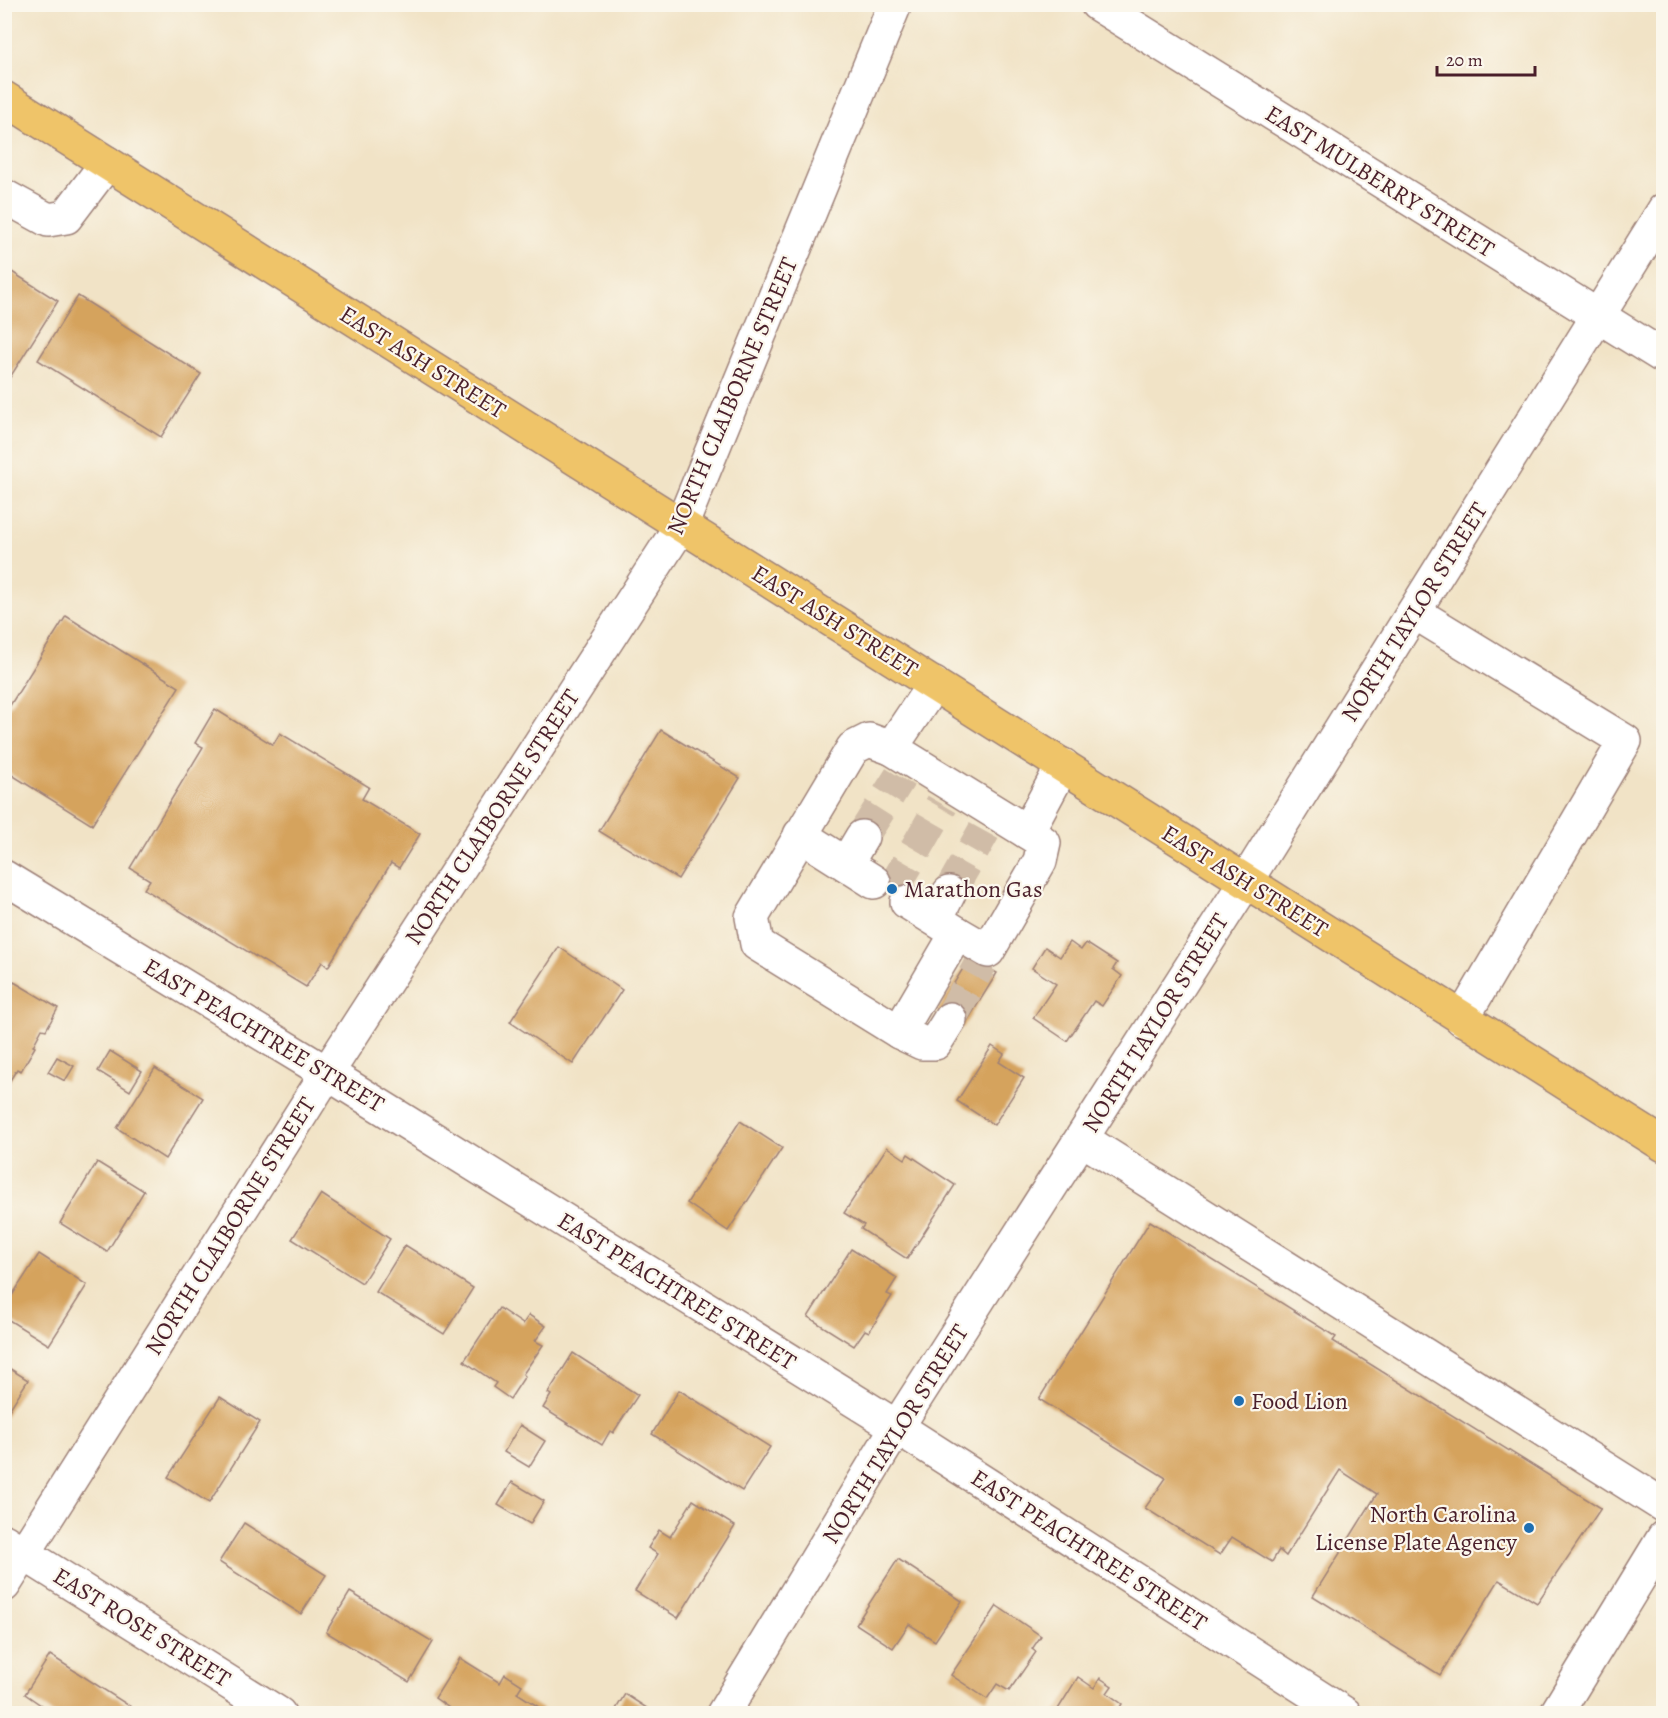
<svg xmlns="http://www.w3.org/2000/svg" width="1668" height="1718" viewBox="0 0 1668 1718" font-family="Alegreya,serif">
	<rect width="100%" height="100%" fill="#fbf7ec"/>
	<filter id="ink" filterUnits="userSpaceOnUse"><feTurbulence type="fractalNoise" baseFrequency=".0167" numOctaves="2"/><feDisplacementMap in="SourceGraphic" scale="12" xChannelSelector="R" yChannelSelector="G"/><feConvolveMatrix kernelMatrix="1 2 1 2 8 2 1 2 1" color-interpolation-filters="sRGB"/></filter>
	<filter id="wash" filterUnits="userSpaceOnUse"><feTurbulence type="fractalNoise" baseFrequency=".008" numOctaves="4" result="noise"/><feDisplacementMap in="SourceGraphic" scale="24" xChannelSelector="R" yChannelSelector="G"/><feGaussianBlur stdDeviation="1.35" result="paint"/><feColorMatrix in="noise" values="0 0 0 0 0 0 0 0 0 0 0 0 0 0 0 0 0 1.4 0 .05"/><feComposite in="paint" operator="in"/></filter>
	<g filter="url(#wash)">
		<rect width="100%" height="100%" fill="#f1e3c6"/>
		<g id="blocks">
			<g fill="#d5a35d">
				<polygon points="4,267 58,301 4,387"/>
				<polygon points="78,296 201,374 161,437 38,360"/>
				<polygon points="66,616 179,687 92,825 4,770 4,715"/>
				<polygon points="215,709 273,745 280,733 369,787 362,799 420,834 399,868 391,863 328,967 322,962 306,987 144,889 150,880 130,868 203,747 195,743"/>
				<polygon points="661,730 740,778 678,879 599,831"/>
				<polygon points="1070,942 1081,950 1086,943 1117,963 1113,969 1122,976 1102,1006 1094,1001 1067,1041 1033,1018 1056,984 1032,968 1045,947 1060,957"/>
				<polygon points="559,947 622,990 573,1064 510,1022"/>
				<polygon points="970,957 997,973 963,1028 937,1011"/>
				<polygon points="14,982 58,1008 46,1030 42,1029 33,1046 35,1047 21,1071 17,1069 4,1090 4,998"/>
				<polygon points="992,1046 1004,1054 999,1062 1024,1078 994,1125 957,1101"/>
				<polygon points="110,1051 142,1071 130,1091 98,1071"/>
				<polygon points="57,1057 74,1066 65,1081 48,1072"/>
				<polygon points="155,1068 203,1098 165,1159 117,1128"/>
				<polygon points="740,1121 782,1148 728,1231 687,1203"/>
				<polygon points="887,1147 905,1159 908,1154 955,1185 907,1259 861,1229 864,1225 844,1213"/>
				<polygon points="97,1162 144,1191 107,1252 60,1223"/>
				<polygon points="321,1194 390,1239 362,1283 292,1239"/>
				<polygon points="1150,1221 1336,1337 1333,1341 1601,1508 1537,1603 1499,1580 1440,1675 1313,1596 1377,1494 1340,1470 1286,1556 1279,1550 1272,1562 1232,1537 1220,1555 1145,1508 1166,1478 1039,1399"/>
				<polygon points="405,1245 473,1288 444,1334 376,1292"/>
				<polygon points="851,1249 897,1278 887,1294 892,1296 869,1332 865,1330 854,1346 808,1317"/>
				<polygon points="39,1254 87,1285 49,1345 4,1317 4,1308"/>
				<polygon points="499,1308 523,1324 529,1315 546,1326 535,1341 543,1345 523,1374 525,1376 510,1399 493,1387 496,1383 464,1361"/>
				<polygon points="573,1353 638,1395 613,1433 610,1431 602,1445 543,1408 551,1395 548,1393"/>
				<polygon points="4,1365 28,1380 4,1418"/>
				<polygon points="679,1390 770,1447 742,1491 652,1434"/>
				<polygon points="220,1397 260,1422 209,1503 168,1477"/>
				<polygon points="520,1425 545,1441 529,1467 504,1452"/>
				<polygon points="512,1482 544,1501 530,1524 498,1505"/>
				<polygon points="693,1500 735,1526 678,1618 635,1591 658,1554 648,1548 659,1530 670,1537"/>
				<polygon points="244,1523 326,1575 301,1614 219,1562"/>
				<polygon points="898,1559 962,1601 935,1641 909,1624 893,1648 856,1624"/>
				<polygon points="350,1592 433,1642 409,1682 326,1632"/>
				<polygon points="997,1606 1041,1636 1032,1649 1036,1652 1009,1691 997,1684 987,1699 951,1675"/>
				<polygon points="50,1655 131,1707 127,1714 54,1714 25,1694"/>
				<polygon points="460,1658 500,1683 505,1674 522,1685 517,1693 542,1709 539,1714 458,1714 435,1698"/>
				<polygon points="1078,1677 1094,1688 1100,1678 1112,1686 1107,1693 1122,1704 1116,1714 1055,1714"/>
				<polygon points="625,1694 656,1714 613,1714"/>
			</g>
		</g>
	</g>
	<g filter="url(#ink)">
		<use href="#blocks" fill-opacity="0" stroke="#9e8178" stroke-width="1.5"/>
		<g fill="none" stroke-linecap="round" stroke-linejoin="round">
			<g stroke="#d0bca7" stroke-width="33" stroke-dasharray="33 16" stroke-linecap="butt">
				<polyline points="862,837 900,777"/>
				<polyline points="891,892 942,804"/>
				<polyline points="949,893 984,831"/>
				<polyline points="950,1019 981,963"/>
			</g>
			<g stroke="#9e8178" stroke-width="36">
				<g id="minor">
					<polyline points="1097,4 1664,357"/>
					<polyline points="4,196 48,220 66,217 107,163"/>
					<polyline points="1414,612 1625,741 1462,1019"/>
					<polyline points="934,684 891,748 1027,832 1063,765"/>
					<polyline points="891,748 869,740 853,748 752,917 757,944 899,1032 957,933 988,951 1040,861 1044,843 1027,832"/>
					<polyline points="800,835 874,882"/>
					<polyline points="846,864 862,837"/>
					<polyline points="4,877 327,1073 897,1427 1345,1714"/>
					<polyline points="907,902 957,933"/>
					<polyline points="936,919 949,893"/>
					<polyline points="899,1032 922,1043 935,1043 950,1019"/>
					<polyline points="1082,1139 1664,1506"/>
					<polyline points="4,1541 279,1714"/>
					<polyline points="4,1585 327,1073 682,524 895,4"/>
					<polyline points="723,1714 897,1427 1246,881 1664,210"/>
					<polyline points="1556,1714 1664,1537"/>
				</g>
			</g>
			<g stroke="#9e8178" stroke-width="36">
				<polyline id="major" points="4,98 1664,1145"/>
			</g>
			<use href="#minor" stroke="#fff" stroke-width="33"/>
			<use href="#major" stroke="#efc469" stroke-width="33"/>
		</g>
	</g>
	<g fill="#1f6fb2" stroke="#fbf7ec" stroke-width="2">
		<circle cx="892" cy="889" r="6"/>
		<circle cx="1239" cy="1401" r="6"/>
		<circle cx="1529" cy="1528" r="6"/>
	</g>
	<g text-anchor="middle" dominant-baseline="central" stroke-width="4.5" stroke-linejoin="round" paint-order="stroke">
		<g font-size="24" fill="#4a1f2b" stroke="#fbf7ec">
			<text transform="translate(1380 181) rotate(32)">EAST MULBERRY STREET</text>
			<text transform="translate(423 362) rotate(32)">EAST ASH STREET</text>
			<text transform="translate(732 396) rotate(-67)">NORTH CLAIBORNE STREET</text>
			<text transform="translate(1414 612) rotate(-58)">NORTH TAYLOR STREET</text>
			<text transform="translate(835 621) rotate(32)">EAST ASH STREET</text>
			<text transform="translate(492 817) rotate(-57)">NORTH CLAIBORNE STREET</text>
			<text transform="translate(1245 881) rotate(32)">EAST ASH STREET</text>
			<text transform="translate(1155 1023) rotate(-58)">NORTH TAYLOR STREET</text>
			<text transform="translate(264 1035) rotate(31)">EAST PEACHTREE STREET</text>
			<text transform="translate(230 1226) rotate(-58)">NORTH CLAIBORNE STREET</text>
			<text transform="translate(677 1291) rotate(32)">EAST PEACHTREE STREET</text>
			<text transform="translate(895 1434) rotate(-58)">NORTH TAYLOR STREET</text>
			<text transform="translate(1089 1550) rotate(33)">EAST PEACHTREE STREET</text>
			<text transform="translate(142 1627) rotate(32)">EAST ROSE STREET</text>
		</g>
		<g font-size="24" fill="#4a1f2b" stroke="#fbf7ec" text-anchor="start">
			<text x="904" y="889">Marathon Gas</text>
			<text x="1251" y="1401">Food Lion</text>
			<text x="1517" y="1514" text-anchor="end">North Carolina<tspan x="1517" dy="28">License Plate Agency</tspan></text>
		</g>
	</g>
	<rect width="1668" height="1718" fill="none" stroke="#fbf7ec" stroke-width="24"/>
	<path d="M1437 66v9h98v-9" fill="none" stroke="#4a1f2b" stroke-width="3"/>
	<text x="1446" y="66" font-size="18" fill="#4a1f2b" stroke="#fbf7ec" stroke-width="4.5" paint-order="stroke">20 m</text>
</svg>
